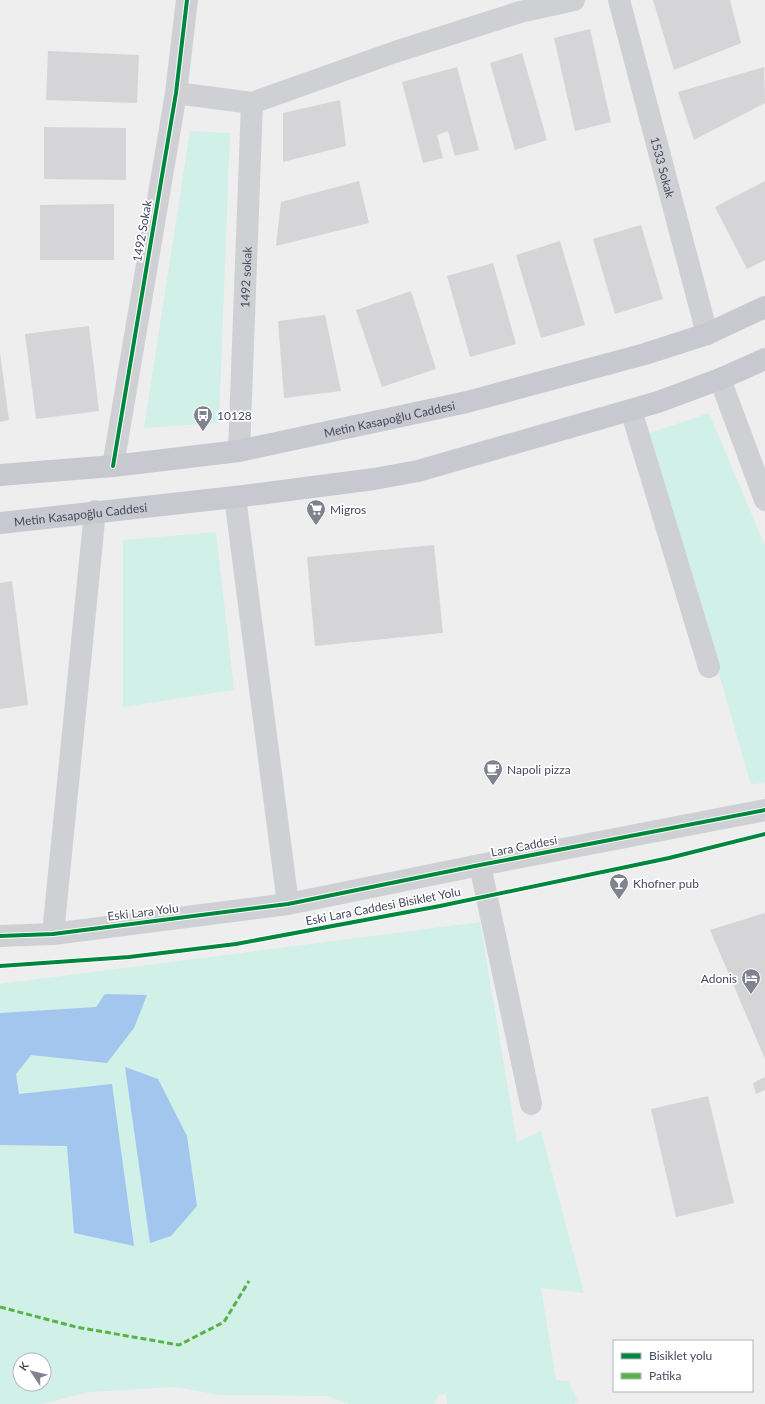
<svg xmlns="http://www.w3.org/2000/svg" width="765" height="1404" viewBox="0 0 765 1404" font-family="Lato,sans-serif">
	<rect width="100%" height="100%" fill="#efeeee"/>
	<g fill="#d1f0e7" fill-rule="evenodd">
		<polygon points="190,131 230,133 219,423 144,428"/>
		<polygon points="709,413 765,546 765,782 751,785 650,433"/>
		<polygon points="216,532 234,690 123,707 123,540"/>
		<path d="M480,922L517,1142L541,1131L584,1293L541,1288L556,1380L568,1381L578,1401L573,1404H447L446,1394L439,1395L434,1404H349L328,1396L220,1395L175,1387L89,1392L42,1404H0V984ZM20,1360H44V1384H20Z"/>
	</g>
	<g fill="#a3c6ef">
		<polygon points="105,994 147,995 134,1028 107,1063 31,1055 16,1074 19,1094 112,1084 134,1246 74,1233 67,1146 0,1145 0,1013 96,1007"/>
		<polygon points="125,1067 158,1079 187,1136 197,1206 171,1236 150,1243"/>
	</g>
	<g fill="#d5d5d7">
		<polygon points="653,0 730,0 741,43 674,70"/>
		<polygon points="590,29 611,122 575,131 554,38"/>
		<polygon points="48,51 139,55 137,103 46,100"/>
		<polygon points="522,53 547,140 515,150 490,63"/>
		<polygon points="457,67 479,150 455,156 448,131 437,135 443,158 423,163 402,82"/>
		<polygon points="764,67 765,103 694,140 678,92"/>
		<polygon points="340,100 346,146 283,162 283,113"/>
		<polygon points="44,127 126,128 126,180 44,179"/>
		<polygon points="359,181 369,223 276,246 281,202"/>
		<polygon points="765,181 765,260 747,269 715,207"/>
		<polygon points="114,204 114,260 40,260 40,205"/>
		<polygon points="641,225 663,299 615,314 593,239"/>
		<polygon points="560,241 585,325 541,338 516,255"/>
		<polygon points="493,263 516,344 470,357 447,276"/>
		<polygon points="411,291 436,369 382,387 356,310"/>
		<polygon points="325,315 341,391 284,398 278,321"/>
		<polygon points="89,326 99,411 36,419 25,334"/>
		<polygon points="0,352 9,420 0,422"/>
		<polygon points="434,545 443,633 315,646 307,557"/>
		<polygon points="12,581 28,705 0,709 0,583"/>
		<polygon points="765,913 765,1059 710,930"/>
		<polygon points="765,1077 765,1090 756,1094 753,1083"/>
		<polygon points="708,1096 734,1203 676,1217 651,1109"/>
	</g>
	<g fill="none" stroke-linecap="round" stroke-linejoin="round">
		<g stroke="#cfd0d4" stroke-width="22">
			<path id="s1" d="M619,0L707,334"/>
			<polyline points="176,93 252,103 395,52 520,12 574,0"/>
			<polyline points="720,379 765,500"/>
			<polyline points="631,410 709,667"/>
			<path id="s2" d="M239,451L252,103"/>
			<polyline points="113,466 176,93 187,0"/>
			<polyline points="235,497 288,904"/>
			<polyline points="480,865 531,1104"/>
			<polyline points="53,934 95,511"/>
			<polyline points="0,936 53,934 288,904 480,865 765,810"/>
		</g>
		<g stroke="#c8c9d0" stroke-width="22">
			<path id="s3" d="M0,475L113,466L239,451L467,402L645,354L707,334L765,307"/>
			<path id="s4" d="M0,523L235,497L374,479L418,471L658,402L720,379L765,359"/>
		</g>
		<polyline stroke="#57b348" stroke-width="3" stroke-dasharray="6 3" stroke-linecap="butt" points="0,1307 76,1327 179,1345 224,1322 249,1281"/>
		<g stroke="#fff" stroke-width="6">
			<g id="cycleway">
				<polyline points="113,466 176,93 187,0"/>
				<polyline points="0,936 53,934 288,904 480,865 765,810"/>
				<polyline points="0,966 129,957 236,944 440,906 669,858 765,834"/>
			</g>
		</g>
		<use href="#cycleway" stroke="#00873e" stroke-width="4"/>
	</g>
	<defs>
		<g id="bus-pin" transform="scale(1)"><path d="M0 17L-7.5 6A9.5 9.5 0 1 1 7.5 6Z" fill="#80838f" stroke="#fff"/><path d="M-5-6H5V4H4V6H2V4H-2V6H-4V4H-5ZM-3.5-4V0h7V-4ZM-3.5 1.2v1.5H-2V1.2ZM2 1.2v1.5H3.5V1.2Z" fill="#fff"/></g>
		<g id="supermarket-pin" transform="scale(1)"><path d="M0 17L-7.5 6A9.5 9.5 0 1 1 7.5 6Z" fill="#80838f" stroke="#fff"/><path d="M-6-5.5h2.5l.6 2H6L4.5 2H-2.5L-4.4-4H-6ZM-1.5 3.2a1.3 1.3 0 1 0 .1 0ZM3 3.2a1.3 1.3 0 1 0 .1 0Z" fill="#fff"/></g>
		<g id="cafe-pin" transform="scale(1)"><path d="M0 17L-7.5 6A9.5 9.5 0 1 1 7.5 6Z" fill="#80838f" stroke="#fff"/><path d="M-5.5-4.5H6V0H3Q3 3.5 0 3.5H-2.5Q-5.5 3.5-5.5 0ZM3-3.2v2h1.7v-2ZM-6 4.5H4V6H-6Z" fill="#fff"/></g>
		<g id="bar-pin" transform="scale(1)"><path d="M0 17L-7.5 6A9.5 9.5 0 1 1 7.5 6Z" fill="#80838f" stroke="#fff"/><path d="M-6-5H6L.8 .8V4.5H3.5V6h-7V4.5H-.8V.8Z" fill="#fff"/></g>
		<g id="hotel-pin" transform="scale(1)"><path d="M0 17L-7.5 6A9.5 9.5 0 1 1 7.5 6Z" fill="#80838f" stroke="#fff"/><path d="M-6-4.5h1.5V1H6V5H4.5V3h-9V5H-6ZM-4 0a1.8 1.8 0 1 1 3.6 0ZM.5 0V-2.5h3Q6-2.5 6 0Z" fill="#fff"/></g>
	</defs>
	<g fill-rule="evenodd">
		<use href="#bus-pin" x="203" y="415"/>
		<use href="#supermarket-pin" x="316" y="509"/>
		<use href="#cafe-pin" x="493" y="769"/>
		<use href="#bar-pin" x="619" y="883"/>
		<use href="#hotel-pin" x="751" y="978"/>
	</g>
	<g text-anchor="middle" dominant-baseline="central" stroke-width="3.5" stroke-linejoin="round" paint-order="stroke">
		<g font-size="12" fill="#45495c" stroke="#fff">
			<text stroke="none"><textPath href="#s1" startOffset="173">1533 Sokak</textPath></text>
			<text transform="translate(142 231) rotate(-80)">1492 Sokak</text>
			<text stroke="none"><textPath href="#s2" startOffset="174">1492 sokak</textPath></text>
			<text stroke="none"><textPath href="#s3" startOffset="394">Metin Kasapoğlu Caddesi</textPath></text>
			<text stroke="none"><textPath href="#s4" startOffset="81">Metin Kasapoğlu Caddesi</textPath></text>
			<text transform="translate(524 846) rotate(-11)">Lara Caddesi</text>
			<text transform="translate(383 906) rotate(-11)">Eski Lara Caddesi Bisiklet Yolu</text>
			<text transform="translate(143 912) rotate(-7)">Eski Lara Yolu</text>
		</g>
		<g font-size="12" fill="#45495c" stroke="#fff" text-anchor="start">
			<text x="217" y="415">10128</text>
			<text x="330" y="509">Migros</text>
			<text x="507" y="769">Napoli pizza</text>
			<text x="633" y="883">Khofner pub</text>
			<text x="737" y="978" text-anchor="end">Adonis</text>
		</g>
	</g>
	<rect x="613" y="1340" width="140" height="52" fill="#ffffff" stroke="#b5b6be"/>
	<rect x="621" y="1353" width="20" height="6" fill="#00873e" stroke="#b5b6be"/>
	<text x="649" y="1360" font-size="12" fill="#45495c">Bisiklet yolu</text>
	<rect x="621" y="1373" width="20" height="6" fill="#57b348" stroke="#b5b6be"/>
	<text x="649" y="1380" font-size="12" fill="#45495c">Patika</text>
	<g transform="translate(32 1372) rotate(305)"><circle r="19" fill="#ffffff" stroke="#b5b6be"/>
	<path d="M0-3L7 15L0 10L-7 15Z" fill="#80838f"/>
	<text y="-6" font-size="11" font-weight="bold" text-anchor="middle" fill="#45495c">K</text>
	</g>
</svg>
